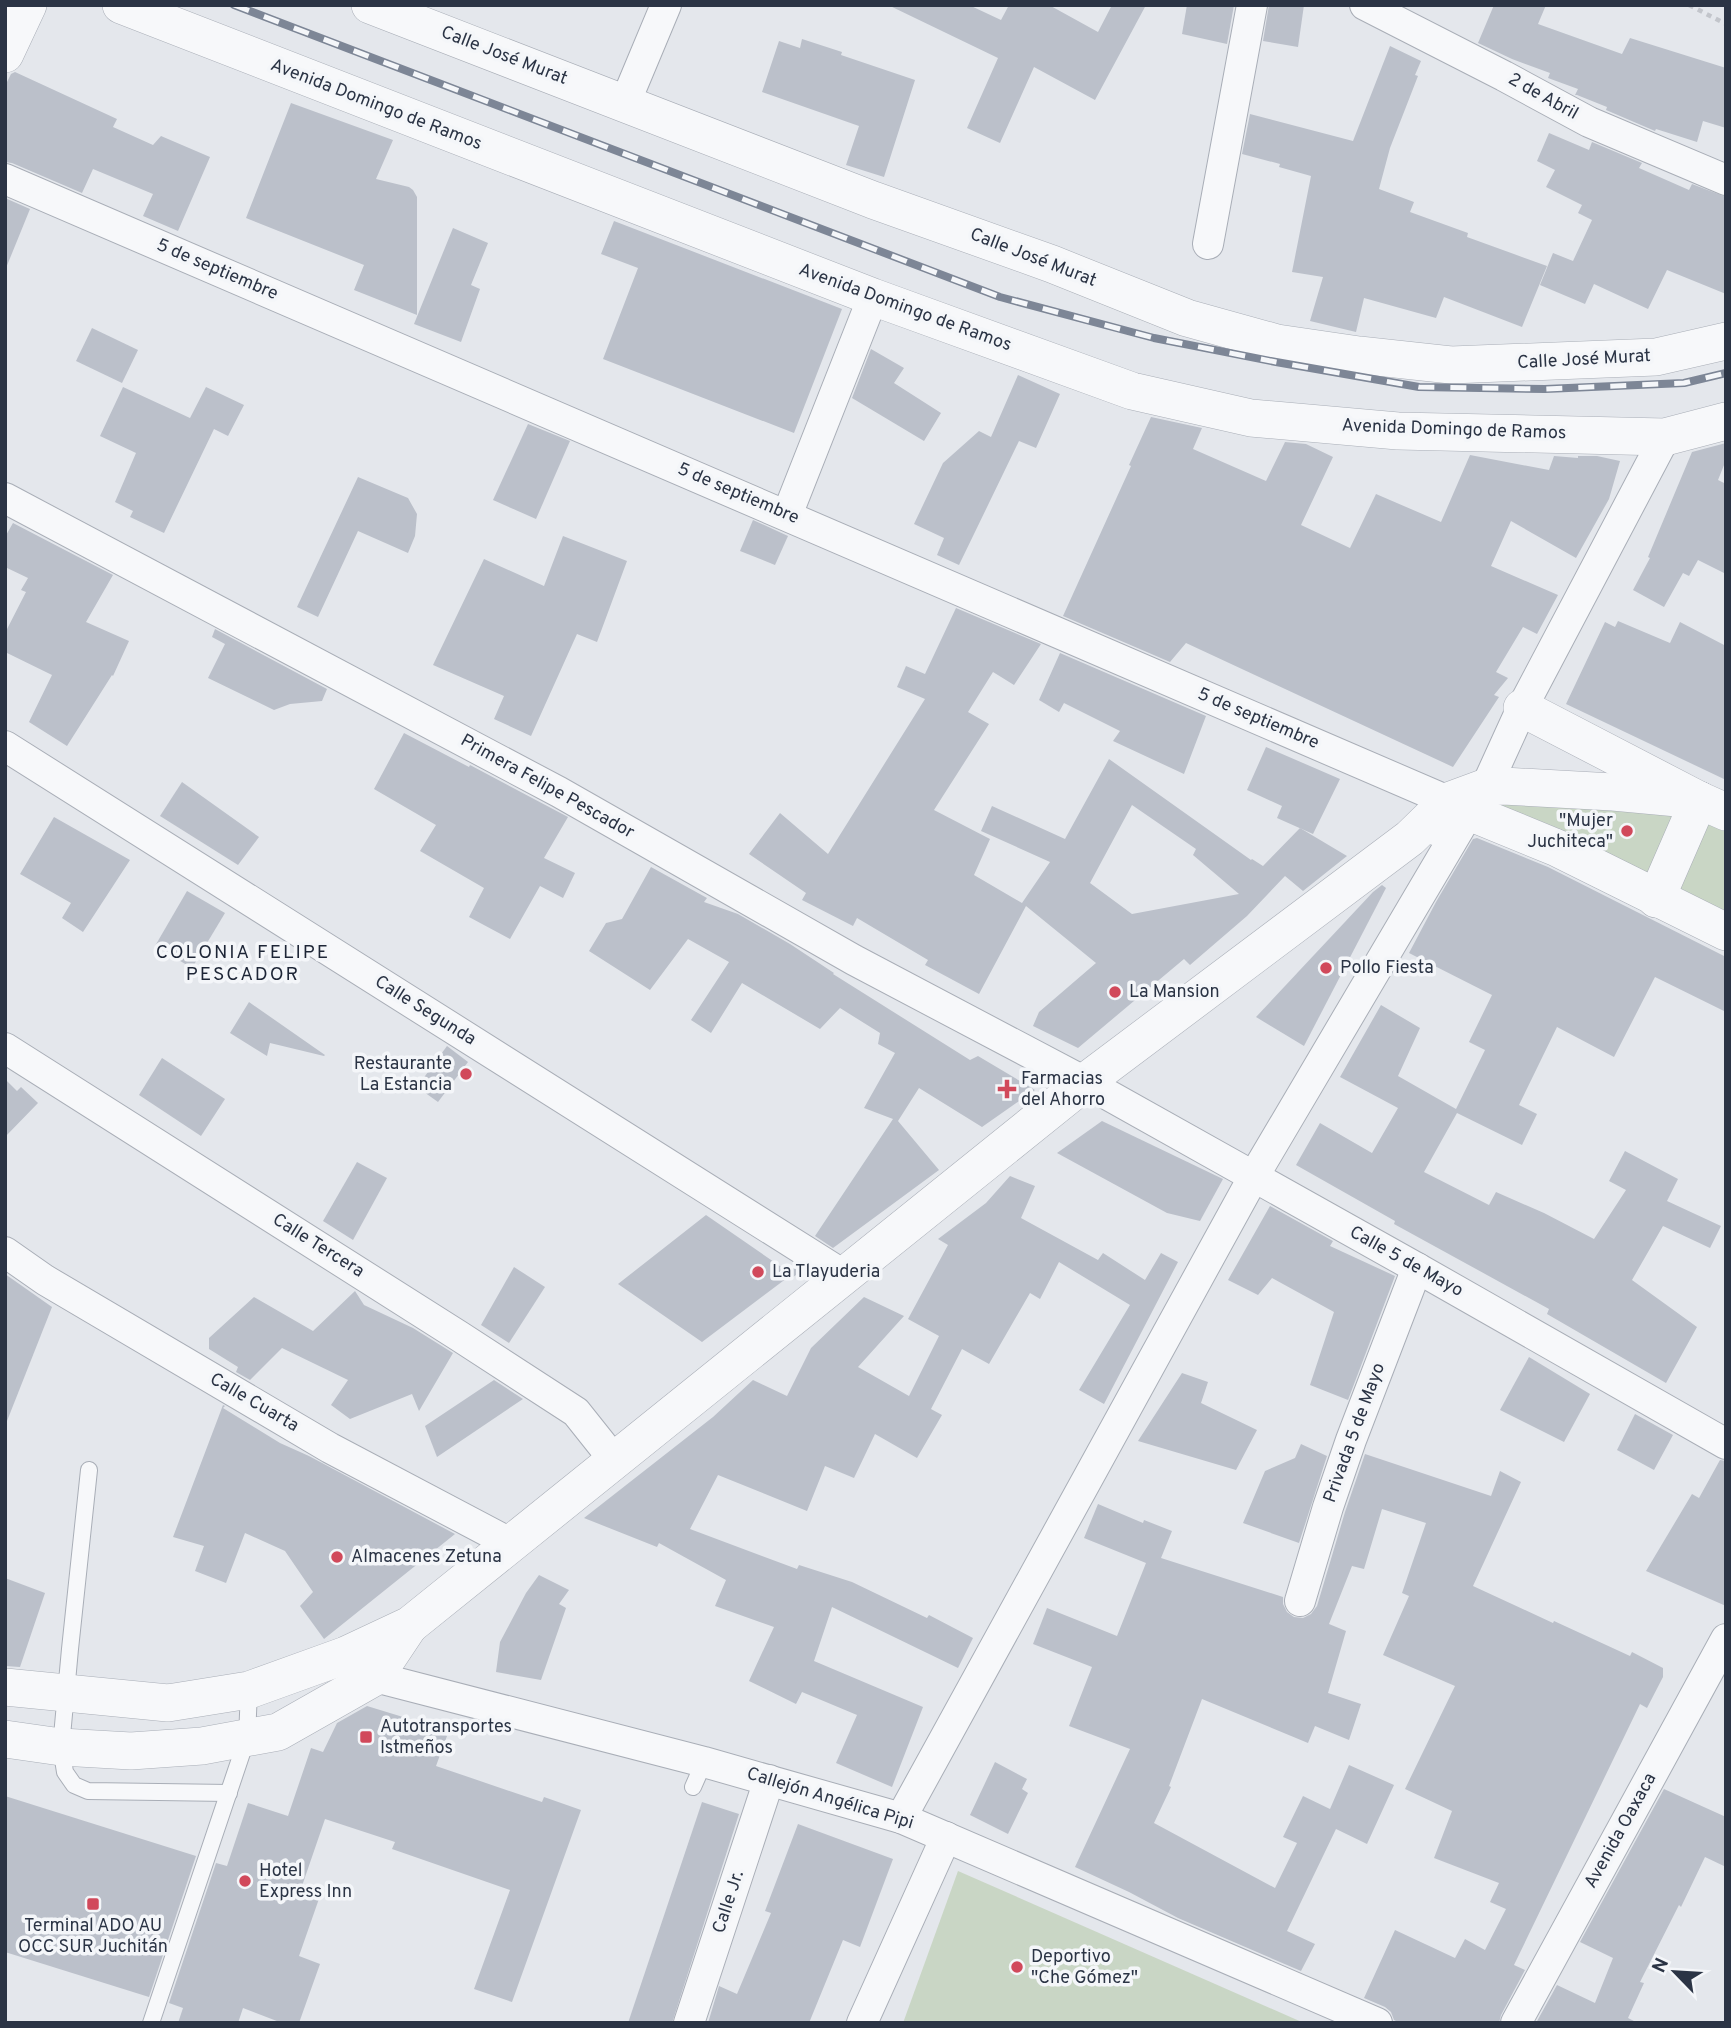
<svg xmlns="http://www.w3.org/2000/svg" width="1731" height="2028" viewBox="0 0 1731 2028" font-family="Overpass,sans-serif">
	<rect width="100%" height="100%" fill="#e4e7ec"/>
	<g fill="#c9d6c5">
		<polygon points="1522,787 1726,812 1726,932 1482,817"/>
		<polygon points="958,1871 1304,2023 903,2023"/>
	</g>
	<g fill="#bbc0ca" fill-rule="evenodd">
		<polygon points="888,5 969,5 1001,20 1009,5 1049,5 1098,32 1112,5 1146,5 1095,100 1034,67 1000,143 967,128 998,58"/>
		<polygon points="1187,5 1234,5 1227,44 1182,34"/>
		<polygon points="1269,5 1304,5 1298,47 1263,41"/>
		<polygon points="1494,5 1546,5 1538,24 1622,54 1630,38 1726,68 1726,128 1703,121 1697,142 1656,129 1655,131 1606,110 1607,107 1577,95 1575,95 1578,89 1548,78 1550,73 1512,59 1478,43"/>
		<polygon points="802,39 842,52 841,55 915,80 884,177 846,165 859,126 762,92 779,41 800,48"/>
		<polygon points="1390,46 1421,61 1415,75 1418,76 1390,148 1379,189 1414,202 1410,212 1468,233 1467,237 1547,266 1522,327 1444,297 1436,318 1364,298 1356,332 1310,321 1323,277 1292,272 1311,176 1279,167 1280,164 1242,154 1250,114 1353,141"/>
		<polygon points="15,72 117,119 113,127 153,145 161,136 210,157 178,231 143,216 153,194 93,169 82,193 12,163 5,162 5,86 11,74"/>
		<polygon points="291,103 393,140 376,179 409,187 413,190 417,197 417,315 354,290 364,265 246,218"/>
		<polygon points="1549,133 1589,150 1592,142 1642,163 1639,168 1689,190 1692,184 1726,197 1726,294 1667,270 1648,309 1594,284 1585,304 1540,285 1553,253 1573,261 1592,220 1578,213 1582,205 1546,187 1555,170 1537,161"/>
		<polygon points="5,198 30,209 6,268 5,268"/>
		<polygon points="614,221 842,309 794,433 603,359 638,268 601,254"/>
		<polygon points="453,228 488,243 471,285 480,289 461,342 414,324"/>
		<polygon points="92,328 138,350 122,383 76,361"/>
		<polygon points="871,349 904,368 894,383 941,413 924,441 852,398"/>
		<polygon points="1018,375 1060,394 1036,448 1019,441 959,565 937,555 944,538 914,524 943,463 979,431 991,437"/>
		<polygon points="123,387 190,418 206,387 244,405 228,436 214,429 164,533 130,517 133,511 115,502 136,453 100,436"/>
		<polygon points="1151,417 1202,428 1193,449 1266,481 1285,442 1306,444 1333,457 1301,525 1350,548 1376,494 1441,522 1470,455 1549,470 1554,456 1578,458 1578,456 1597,456 1620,461 1609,499 1576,558 1511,521 1491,566 1558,595 1537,634 1523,627 1496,672 1508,678 1494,695 1499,697 1453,767 1186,643 1170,662 1063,616 1131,466 1129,465"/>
		<polygon points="528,424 570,441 536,519 493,500"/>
		<polygon points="1726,443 1726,460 1718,480 1726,484 1726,574 1698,560 1689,576 1683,573 1664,607 1633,590 1650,558 1648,557 1692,452"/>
		<polygon points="358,477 408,498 417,514 415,536 408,553 358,531 318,617 297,607"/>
		<polygon points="753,520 788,536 775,565 740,551"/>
		<polygon points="13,523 113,575 86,622 129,641 113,676 112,675 67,746 29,722 52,675 5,652 5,633 26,592 21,590 28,578 5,567 5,537"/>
		<polygon points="563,536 627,561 597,642 577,634 531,736 494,719 504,696 433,665 484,559 544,586"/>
		<path d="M956,608L1041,644L1014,685L993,672L968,712L989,724L934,810L990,839L974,875L1022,903L1050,862L981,831L992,806L1065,839L1109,759L1251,860L1252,859L1263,866L1300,828L1347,856L1303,891L1285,876L1247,916L1190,965L1184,959L1078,1048L1033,1026L1039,1012L1096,963L1026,906L979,994L925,965L928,960L857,918L853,926L802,900L806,893L749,854L780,813L828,854L925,699L897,687L906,666L925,674ZM1132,805L1196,849L1193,855L1239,894L1132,914L1090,883Z"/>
		<polygon points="1618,621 1670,643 1680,622 1726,646 1726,780 1566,704 1605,622 1615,627"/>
		<polygon points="215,629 327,689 322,701 290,704 274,710 208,678 225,644 212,637"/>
		<polygon points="1060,653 1206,716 1184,774 1113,741 1120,731 1064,703 1059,712 1039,700"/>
		<polygon points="404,733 469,767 470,765 568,817 544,858 575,873 563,898 540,886 510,939 469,917 484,888 420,851 436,825 374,789"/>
		<polygon points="1266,747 1340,779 1313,834 1277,818 1282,806 1247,790"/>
		<polygon points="182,782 259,837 238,865 160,816"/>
		<polygon points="54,817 130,860 83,932 62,918 71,903 20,874"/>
		<polygon points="1477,838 1548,867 1726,957 1726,1012 1655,977 1614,1057 1557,1027 1519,1105 1537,1114 1522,1145 1457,1113 1424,1172 1489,1205 1496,1192 1544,1213 1594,1239 1626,1190 1609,1181 1625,1151 1678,1179 1667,1201 1721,1226 1710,1248 1663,1226 1632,1280 1697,1327 1666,1383 1547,1314 1549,1309 1394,1224 1395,1221 1296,1165 1320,1123 1372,1153 1398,1108 1340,1077 1381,1005 1420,1028 1398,1076 1456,1109 1485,1050 1469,1042 1492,995 1409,953 1436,902 1473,839"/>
		<polygon points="651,867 707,898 704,902 738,914 790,944 834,973 833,974 970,1060 978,1056 1035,1090 982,1127 919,1088 898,1121 939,1170 833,1248 815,1236 893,1119 864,1108 895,1053 878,1044 880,1033 840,1008 820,1029 742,983 711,1033 691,1020 729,962 688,939 650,990 589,951 606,923 622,919"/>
		<polygon points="1382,885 1386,888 1304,1046 1256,1017 1373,892"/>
		<polygon points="187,891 225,913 192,968 155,946"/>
		<polygon points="249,1002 325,1055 324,1056 270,1043 267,1056 230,1033"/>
		<polygon points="447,1046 468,1062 438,1102 417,1087"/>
		<polygon points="162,1058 225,1099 201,1136 139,1095"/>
		<polygon points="5,1079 17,1091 21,1087 38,1103 5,1137"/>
		<polygon points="1102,1121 1223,1179 1200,1221 1167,1213 1057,1153"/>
		<polygon points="357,1162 387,1178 353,1240 323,1221"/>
		<polygon points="1010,1176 1035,1186 1021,1218 1098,1260 1103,1253 1145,1280 1161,1253 1178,1262 1104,1404 1079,1390 1130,1305 1059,1262 1040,1299 1030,1293 989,1364 962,1349 931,1409 942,1415 917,1458 875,1434 854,1478 825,1466 807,1511 718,1475 690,1529 797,1569 799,1565 852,1582 927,1618 929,1615 973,1638 958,1668 832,1607 814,1661 923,1707 892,1787 836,1763 857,1715 802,1692 796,1704 749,1681 774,1627 715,1606 726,1580 659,1543 657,1547 584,1518 713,1417 753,1380 787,1396 811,1348 864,1297 904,1316 858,1367 909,1396 939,1336 908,1319 948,1245 938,1239 986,1203"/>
		<polygon points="1270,1206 1333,1241 1330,1246 1395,1276 1348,1400 1310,1385 1334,1312 1272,1278 1258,1295 1228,1280"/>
		<polygon points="706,1215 790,1273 795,1265 803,1270 789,1280 787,1278 702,1342 618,1284"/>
		<polygon points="514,1267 545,1287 509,1343 481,1325"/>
		<polygon points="5,1274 52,1307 7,1421 5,1421"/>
		<polygon points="355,1291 364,1305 413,1328 453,1353 419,1411 412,1394 350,1419 331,1405 348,1380 282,1348 250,1380 236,1372 238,1367 209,1349 209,1338 254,1297 313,1331"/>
		<polygon points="1529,1357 1590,1394 1564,1442 1500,1410"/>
		<polygon points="1182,1373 1208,1382 1201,1403 1257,1430 1236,1470 1138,1441"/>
		<polygon points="494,1380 523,1399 437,1457 425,1426"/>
		<polygon points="223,1405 225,1406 223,1408 280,1443 309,1456 455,1534 324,1639 300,1606 313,1592 285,1551 245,1533 226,1583 195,1571 204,1546 173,1537"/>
		<polygon points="1635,1414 1673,1435 1654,1470 1617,1450"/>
		<polygon points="1301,1444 1327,1456 1299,1543 1243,1523 1265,1471 1295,1458"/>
		<polygon points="1365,1454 1491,1496 1500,1471 1521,1482 1473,1586 1553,1623 1554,1621 1630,1656 1632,1652 1663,1668 1663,1677 1647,1708 1640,1704 1514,1965 1525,1970 1501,2015 1499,2023 1400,2023 1394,2020 1391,2012 1385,2007 1364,1998 1395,1930 1455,1958 1465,1939 1485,1950 1506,1909 1490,1902 1499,1883 1434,1858 1452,1811 1405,1789 1455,1686 1383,1655 1409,1596 1402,1593 1426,1523 1382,1509 1364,1569 1352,1566 1329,1624 1346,1631 1328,1693 1361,1704 1349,1740 1315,1726 1308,1743 1202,1699 1169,1786 1171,1787 1154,1823 1275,1888 1297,1843 1283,1837 1303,1796 1330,1809 1349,1765 1394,1785 1367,1844 1336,1829 1287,1931 1315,1944 1301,1971 1178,1918 1129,1892 1075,1867 1130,1749 1069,1726 1092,1667 1033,1644 1047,1608 1117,1636 1146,1563 1084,1538 1098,1504 1143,1523 1144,1520 1172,1531 1161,1558 1283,1597 1283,1604 1287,1612 1294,1617 1303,1618 1311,1614 1317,1606 1345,1512"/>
		<polygon points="1720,1460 1726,1461 1726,1606 1646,1571 1692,1494 1699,1498"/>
		<polygon points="539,1575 569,1590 559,1604 566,1608 541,1680 496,1672 500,1642 526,1593"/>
		<polygon points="5,1578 45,1593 20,1667 5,1666"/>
		<polygon points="367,1706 403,1717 402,1720 447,1736 436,1766 542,1802 544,1797 581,1810 512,2002 474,1989 510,1890 392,1849 395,1842 325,1819 302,1886 321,1893 299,1956 320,1964 299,2023 282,2023 243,2008 238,2023 178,2023 183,2008 169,2003 216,1863 227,1866 248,1803 288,1816 311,1748 323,1752 337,1723"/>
		<polygon points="995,1762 1027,1779 1022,1789 1028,1793 1008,1834 970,1815"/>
		<polygon points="1664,1789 1726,1817 1726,1867 1705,1857 1681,1907 1679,1905 1640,1982 1644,1983 1628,2018 1638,2023 1536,2023 1557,1985 1595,2003 1613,1958 1580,1942"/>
		<polygon points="5,1796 196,1856 149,1997 5,1952"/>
		<polygon points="702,1802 739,1814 672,2023 628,2023"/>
		<polygon points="798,1824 893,1859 860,1947 843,1940 809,2023 708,2023 719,1986 737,1994 771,1913 765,1911"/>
	</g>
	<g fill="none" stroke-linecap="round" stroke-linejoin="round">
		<g stroke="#a9aeb7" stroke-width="18">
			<g id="service">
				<polyline points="89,1470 70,1649 61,1747 65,1772 74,1785 88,1791 229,1793"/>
				<polyline points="693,1787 704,1762"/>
				<polyline points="151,2023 247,1738 249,1690"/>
			</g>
		</g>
		<g stroke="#a9aeb7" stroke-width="32">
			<g id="minor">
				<polyline points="1365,5 1504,76 1589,122 1726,180"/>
				<polyline points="625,103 666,5"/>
				<polyline points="5,179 1448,801 1467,811"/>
				<polyline points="1208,244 1252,5"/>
				<polyline points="5,498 559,792 854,960 1085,1082 1417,1268 1726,1444"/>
				<polyline points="787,515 873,297"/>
				<polyline points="5,746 845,1276"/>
				<polyline points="5,1048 459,1336 576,1412 615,1461"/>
				<polyline points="5,1252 45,1280 330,1448 510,1543"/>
				<polyline points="1300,1601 1328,1507 1351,1440 1417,1268"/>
				<polyline points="357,1664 375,1677 704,1762 901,1818 1377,2023"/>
				<polyline points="901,1818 1254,1176 1469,812 1486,787 1522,708 1665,437"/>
				<polyline points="689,2023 769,1780"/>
				<polyline points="862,2023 946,1837"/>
				<polyline points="1516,2023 1726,1639"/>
			</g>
		</g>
		<g stroke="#a9aeb7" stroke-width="38">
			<g id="tertiary">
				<polyline points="121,5 873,297 1132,391 1251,418 1398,431 1665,437 1726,421"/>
				<polyline points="370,5 873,200 1052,264 1187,318 1277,343 1359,355 1451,365 1656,357 1726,341"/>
				<polyline points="5,54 28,5"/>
				<polyline points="1522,708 1699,800 1726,812"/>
				<polyline points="1437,827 1469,812 1557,848 1726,932"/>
				<polyline points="1656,899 1699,800"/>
				<polyline points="5,1687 168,1703 249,1690 346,1655 410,1625 1085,1082 1410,838 1448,801 1486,787 1503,786 1613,792 1699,800"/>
				<polyline points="5,1739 61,1747 131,1751 202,1746 278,1732 375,1677 409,1626"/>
			</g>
		</g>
		<polyline stroke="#c2c5cb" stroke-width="4.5" stroke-dasharray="5 5" stroke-linecap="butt" points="1689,5 1726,24"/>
		<use href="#service" stroke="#f7f8fa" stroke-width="16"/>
		<use href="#minor" stroke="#f7f8fa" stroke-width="30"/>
		<use href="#tertiary" stroke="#f7f8fa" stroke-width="37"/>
		<g stroke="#7d8696" stroke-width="8">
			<polyline id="rail" points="234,5 1000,297 1154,338 1276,362 1419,387 1545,389 1684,383 1726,373"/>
		</g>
		<use href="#rail" stroke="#f4f6f9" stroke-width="5" stroke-dasharray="16" stroke-linecap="butt"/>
	</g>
	<g fill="#d1495b" stroke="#f4f6f9" stroke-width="2.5">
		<circle cx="1627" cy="831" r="7"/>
		<circle cx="1326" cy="968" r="7"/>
		<circle cx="1115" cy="992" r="7"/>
		<circle cx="466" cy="1074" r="7"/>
		<path d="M1003.5 1078.5h7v7h7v7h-7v7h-7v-7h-7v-7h7z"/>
		<circle cx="758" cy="1272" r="7"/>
		<circle cx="337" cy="1557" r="7"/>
		<rect x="359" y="1730" width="14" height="14" rx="3.5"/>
		<circle cx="245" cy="1881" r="7"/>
		<rect x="86" y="1897" width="14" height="14" rx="3.5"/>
		<circle cx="1017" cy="1967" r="7"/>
	</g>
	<g text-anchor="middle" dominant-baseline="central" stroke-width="7" stroke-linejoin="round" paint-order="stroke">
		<g font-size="18" fill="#2b3445" stroke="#f4f6f9">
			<text transform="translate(504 56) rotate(21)">Calle José Murat</text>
			<text transform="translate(1543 97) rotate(29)">2 de Abril</text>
			<text transform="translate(376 105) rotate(21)">Avenida Domingo de Ramos</text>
			<text transform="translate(1033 258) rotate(21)">Calle José Murat</text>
			<text transform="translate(217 270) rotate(23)">5 de septiembre</text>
			<text transform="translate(905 308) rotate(20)">Avenida Domingo de Ramos</text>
			<text transform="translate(1584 360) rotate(-3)">Calle José Murat</text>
			<text transform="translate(1454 430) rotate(2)">Avenida Domingo de Ramos</text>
			<text transform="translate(738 494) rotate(23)">5 de septiembre</text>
			<text transform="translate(1258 719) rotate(23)">5 de septiembre</text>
			<text transform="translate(547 787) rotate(29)">Primera Felipe Pescador</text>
			<text transform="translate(425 1011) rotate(32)">Calle Segunda</text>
			<text transform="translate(318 1246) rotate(32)">Calle Tercera</text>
			<text transform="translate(1406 1262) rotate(29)">Calle 5 de Mayo</text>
			<text transform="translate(254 1403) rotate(30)">Calle Cuarta</text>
			<text transform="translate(1355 1433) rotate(-70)">Privada 5 de Mayo</text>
			<text transform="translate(830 1799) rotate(17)">Callejón Angélica Pipi</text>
			<text transform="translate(1621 1831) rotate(-61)">Avenida Oaxaca</text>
			<text transform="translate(729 1902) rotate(-72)">Calle Jr.</text>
		</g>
		<g font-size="18" fill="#2b3445" stroke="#f4f6f9" text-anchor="start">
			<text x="1613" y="821" text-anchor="end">"Mujer<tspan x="1613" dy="21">Juchiteca"</tspan></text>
			<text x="1340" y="968">Pollo Fiesta</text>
			<text x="1129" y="992">La Mansion</text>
			<text x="452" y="1064" text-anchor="end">Restaurante<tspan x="452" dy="21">La Estancia</tspan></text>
			<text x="1021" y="1079">Farmacias<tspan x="1021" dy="21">del Ahorro</tspan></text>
			<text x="772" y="1272">La Tlayuderia</text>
			<text x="351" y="1557">Almacenes Zetuna</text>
			<text x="380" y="1727">Autotransportes<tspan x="380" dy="21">Istmeños</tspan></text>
			<text x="259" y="1871">Hotel<tspan x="259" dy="21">Express Inn</tspan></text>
			<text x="93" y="1926" text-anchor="middle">Terminal ADO AU<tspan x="93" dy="21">OCC SUR Juchitán</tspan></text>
			<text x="1031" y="1957">Deportivo<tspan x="1031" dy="21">"Che Gómez"</tspan></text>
		</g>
		<g font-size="19" letter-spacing="2" fill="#1d2536" stroke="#f4f6f9">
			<text x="243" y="953">COLONIA FELIPE<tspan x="243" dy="22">PESCADOR</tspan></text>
		</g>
	</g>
	<rect width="1731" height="2028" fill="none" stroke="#2b3445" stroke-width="14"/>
	<g transform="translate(1675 1972) rotate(295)" stroke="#f4f6f9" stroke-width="5" paint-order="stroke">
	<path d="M0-5L12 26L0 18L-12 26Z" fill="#2b3445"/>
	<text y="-10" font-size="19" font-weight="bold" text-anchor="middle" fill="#2b3445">N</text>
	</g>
</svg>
